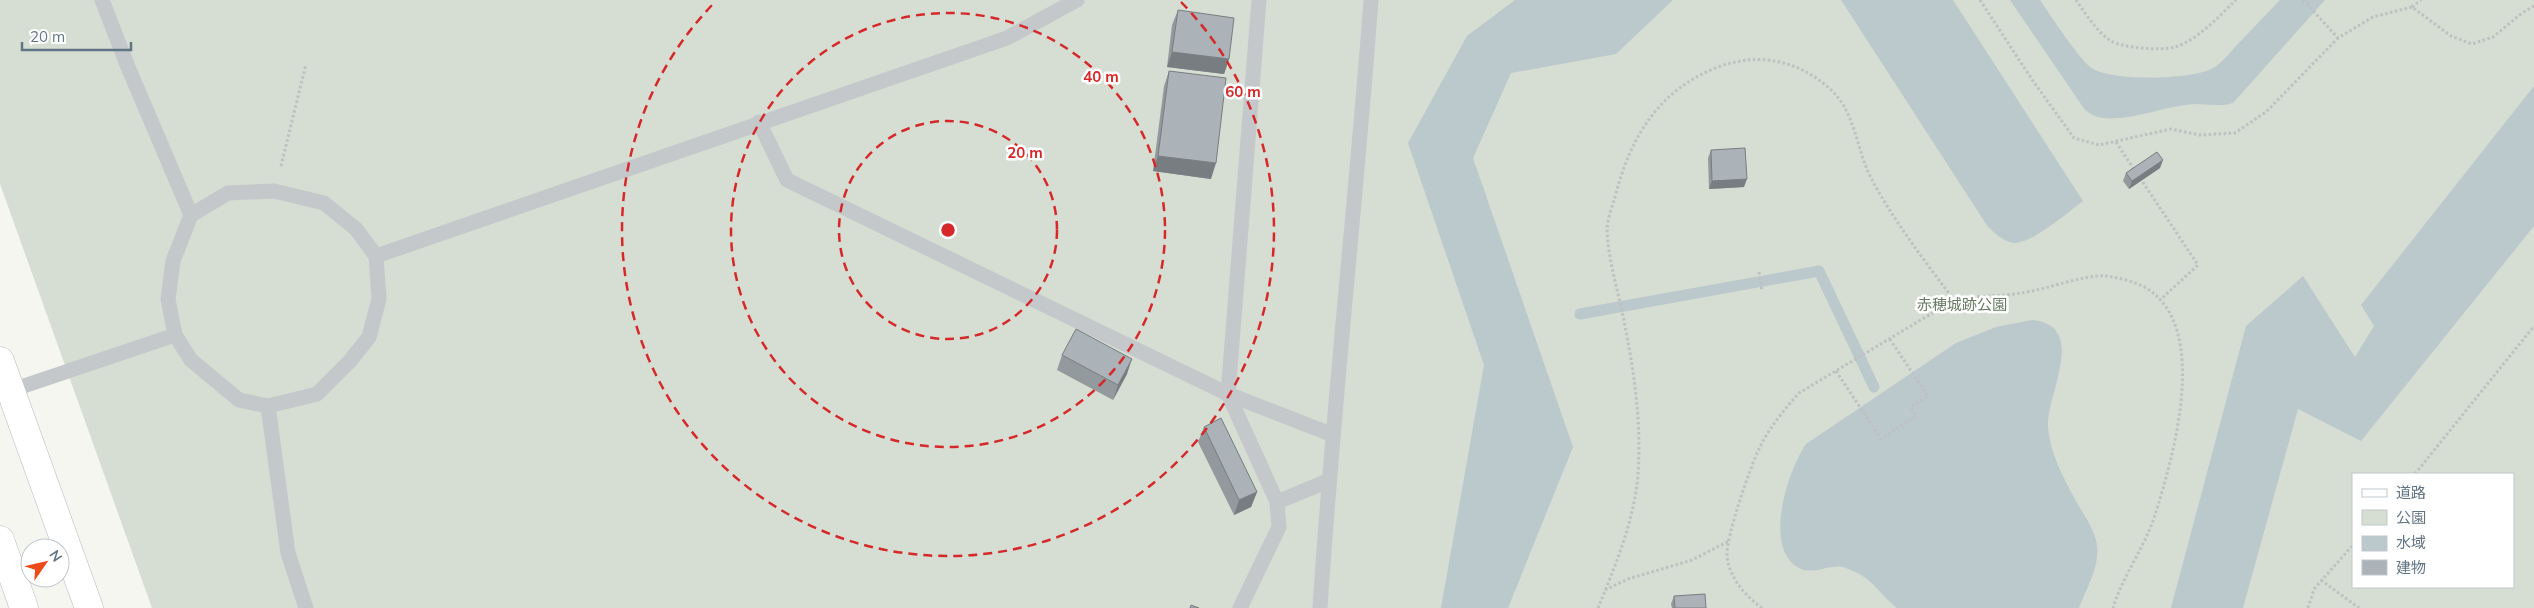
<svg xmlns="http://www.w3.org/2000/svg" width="2534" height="608" viewBox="0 0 2534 608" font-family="Mulish,'Noto Sans JP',sans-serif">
	<rect width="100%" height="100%" fill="#f6f6f1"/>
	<path fill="#d6ddd2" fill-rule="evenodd" d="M0,0H2534V608H152L0,184ZM2353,474H2513V587H2353Z"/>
	<g fill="#bbc8cc">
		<polygon points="1515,0 1673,0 1616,54 1511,73 1473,158 1573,447 1508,608 1441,608 1484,365 1408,143 1467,36"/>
		<path d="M1841,0H1953L2083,201C2067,213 2033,243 2014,243C2004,242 1995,233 1988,227Z"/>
		<path d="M2010,0H2040C2051,16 2077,56 2090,67C2109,82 2193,80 2213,68C2222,63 2229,54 2235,47C2250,31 2265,16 2280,0H2325L2233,103C2221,107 2207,104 2194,104C2164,106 2133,121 2103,118C2095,117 2091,114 2085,110Z"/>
		<polygon points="2534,86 2534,226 2361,441 2298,409 2243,608 2171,608 2246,326 2303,276 2355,357 2374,326 2361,305"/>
		<path d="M2032,320C2089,325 2046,395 2048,427C2050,453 2064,479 2076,501C2084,516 2095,529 2097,546C2100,566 2086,589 2079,608H1897C1877,592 1874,578 1846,568C1832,562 1816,575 1801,569C1761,551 1788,470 1806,444L1956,343L1996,327Z"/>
	</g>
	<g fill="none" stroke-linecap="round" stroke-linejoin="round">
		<polyline stroke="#bbc8cc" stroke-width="11" points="1580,314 1819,271 1874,387"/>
		<g stroke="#b4babe" stroke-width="29">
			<g id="secondary">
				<polyline points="0,361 89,608"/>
				<polyline points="0,540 24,608"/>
			</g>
		</g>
		<g stroke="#bec0c2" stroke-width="3" stroke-dasharray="2.5 2.5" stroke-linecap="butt">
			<polyline points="1980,0 2033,81 2074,138 2099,145 2171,129 2200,135 2235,133 2266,112 2338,38"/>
			<path d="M2076,0C2086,14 2096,31 2111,41C2123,48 2161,51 2175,47C2198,40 2219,16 2236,0"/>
			<polyline points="2303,0 2338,38 2373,17 2412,7 2451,36 2472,44 2493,37 2522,13 2534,6"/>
			<polyline points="2412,7 2421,0"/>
			<polyline points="2116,142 2135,171"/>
			<polyline points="281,166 306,64"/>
			<polyline points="2140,178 2198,265 2160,300"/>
			<polyline points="1759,272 1762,291"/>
			<polyline points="1836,371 1881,439 1916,416 1911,407 1928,396 1889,338"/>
			<polyline points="2415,474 2534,326"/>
			<polyline points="2321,580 2359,608"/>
			<polyline points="1605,590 1628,579 1692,560 1729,541"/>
			<path d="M1598,608C1615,567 1635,518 1638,474C1642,419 1633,365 1622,311C1616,284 1608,257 1607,230C1607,220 1612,207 1615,197C1630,138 1658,90 1718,67C1759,52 1798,60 1830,89C1855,111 1856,147 1870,176C1893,220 1924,260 1954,300"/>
			<path d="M1762,608C1745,596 1729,577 1727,556C1726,536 1750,468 1759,449C1768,429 1784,410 1799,393L1954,300C1976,295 1998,297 2021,293C2045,290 2085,274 2106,276C2119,278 2134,281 2146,288C2211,327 2173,458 2155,515C2145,547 2122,577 2113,608"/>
			<polyline points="2308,608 2314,589 2353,545"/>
		</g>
		<g stroke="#c4c8cb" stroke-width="15">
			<polyline points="102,0 128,67 191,215"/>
			<polyline points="759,122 787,180 1228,394 1333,435"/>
			<polygon points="274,191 324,203 356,229 376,256 379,299 369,337 350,361 317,394 268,406 239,400 191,360 175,335 168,299 173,261 191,215 228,193"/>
			<polyline points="376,256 1007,38 1077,0"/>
			<polyline points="6,392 175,335"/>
			<polyline points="268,406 288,553 306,608"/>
			<polyline points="1277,502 1328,481"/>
			<polyline points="1240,608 1279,527 1277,502 1228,394 1259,0"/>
			<path d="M1320,608C1333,405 1356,203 1371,0"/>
		</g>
		<use href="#secondary" stroke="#fff" stroke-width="28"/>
	</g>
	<g fill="#939a9e">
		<polygon points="1178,10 1229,59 1224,74 1167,67 1172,25"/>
		<polygon points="1169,71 1211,179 1153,171 1164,86"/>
		<polygon points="1711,150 1744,187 1709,189 1708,158"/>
		<polygon points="2160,168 2129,189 2123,181 2126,173"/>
		<polygon points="1062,355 1127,374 1113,400 1057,370"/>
		<polygon points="1204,427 1257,492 1251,507 1234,515 1198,442"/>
		<polygon points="1674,596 1706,608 1672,608 1671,604"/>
	</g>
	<g fill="#787d81">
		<polygon points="1172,52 1229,59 1224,74 1167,67"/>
		<polygon points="1158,156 1216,163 1211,179 1153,171"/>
		<polygon points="2163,160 2160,168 2129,189 2132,181"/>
		<polygon points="1747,179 1744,187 1709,189 1712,181"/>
		<polygon points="1132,359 1127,374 1113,400 1118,385"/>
		<polygon points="1257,492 1251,507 1234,515 1239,500"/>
	</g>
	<g fill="#abb3b8" stroke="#787d81">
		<polygon points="1178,10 1234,18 1229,59 1172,52"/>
		<polygon points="1169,71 1226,78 1216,163 1158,156"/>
		<polygon points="1745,148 1747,179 1712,181 1711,150"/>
		<polygon points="2157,152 2163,160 2132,181 2126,173"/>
		<polygon points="1076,329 1132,359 1118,385 1062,355"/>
		<polygon points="1221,418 1257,492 1239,500 1204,427"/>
		<polygon points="1705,594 1706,608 1675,608 1674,596"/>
		<polygon points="1191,605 1199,608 1190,608"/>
	</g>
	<g fill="none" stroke="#d62828" stroke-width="2.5" stroke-dasharray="9 6">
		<circle cx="948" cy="230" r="109"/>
		<circle cx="948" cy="230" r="217"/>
		<path d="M1181 2A326 326 0 1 1 715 2"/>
	</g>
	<g text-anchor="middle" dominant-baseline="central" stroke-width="5" stroke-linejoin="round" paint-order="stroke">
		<g font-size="15" fill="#677b62" stroke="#fff">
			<text x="1962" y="304">赤穂城跡公園</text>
		</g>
	</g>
	<circle cx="948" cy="230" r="8" fill="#d62828" stroke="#fff" stroke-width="2.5"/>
	<g font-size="15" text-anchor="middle" font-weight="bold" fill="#d62828" stroke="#fff" stroke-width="5" stroke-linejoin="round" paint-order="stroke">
		<text x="1101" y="82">40 m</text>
		<text x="1243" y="97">60 m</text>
		<text x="1025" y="158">20 m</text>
	</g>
	<rect x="2352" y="473" width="162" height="115" fill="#ffffff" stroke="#c0c8ce"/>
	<rect x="2362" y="489" width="25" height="8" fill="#ffffff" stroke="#c0c8ce"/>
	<text x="2396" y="498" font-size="15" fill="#627584">道路</text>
	<rect x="2362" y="510" width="25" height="15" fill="#d6ddd2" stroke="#c0c8ce"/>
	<text x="2396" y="523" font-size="15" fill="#627584">公園</text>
	<rect x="2362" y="536" width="25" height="15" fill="#bbc8cc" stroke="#c0c8ce"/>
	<text x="2396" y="548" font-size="15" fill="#627584">水域</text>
	<rect x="2362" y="560" width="25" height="15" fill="#abb3b8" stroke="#c0c8ce"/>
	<text x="2396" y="573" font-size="15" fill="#627584">建物</text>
	<g transform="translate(45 563) rotate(56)"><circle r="24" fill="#ffffff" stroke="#c0c8ce"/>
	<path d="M0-4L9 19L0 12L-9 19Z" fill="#ee4919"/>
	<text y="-8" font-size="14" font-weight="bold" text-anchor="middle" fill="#627584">N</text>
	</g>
	<path d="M22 42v8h109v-8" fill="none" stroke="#627584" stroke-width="2.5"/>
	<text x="30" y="42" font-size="15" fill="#627584" stroke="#ffffff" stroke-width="4" paint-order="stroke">20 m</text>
</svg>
